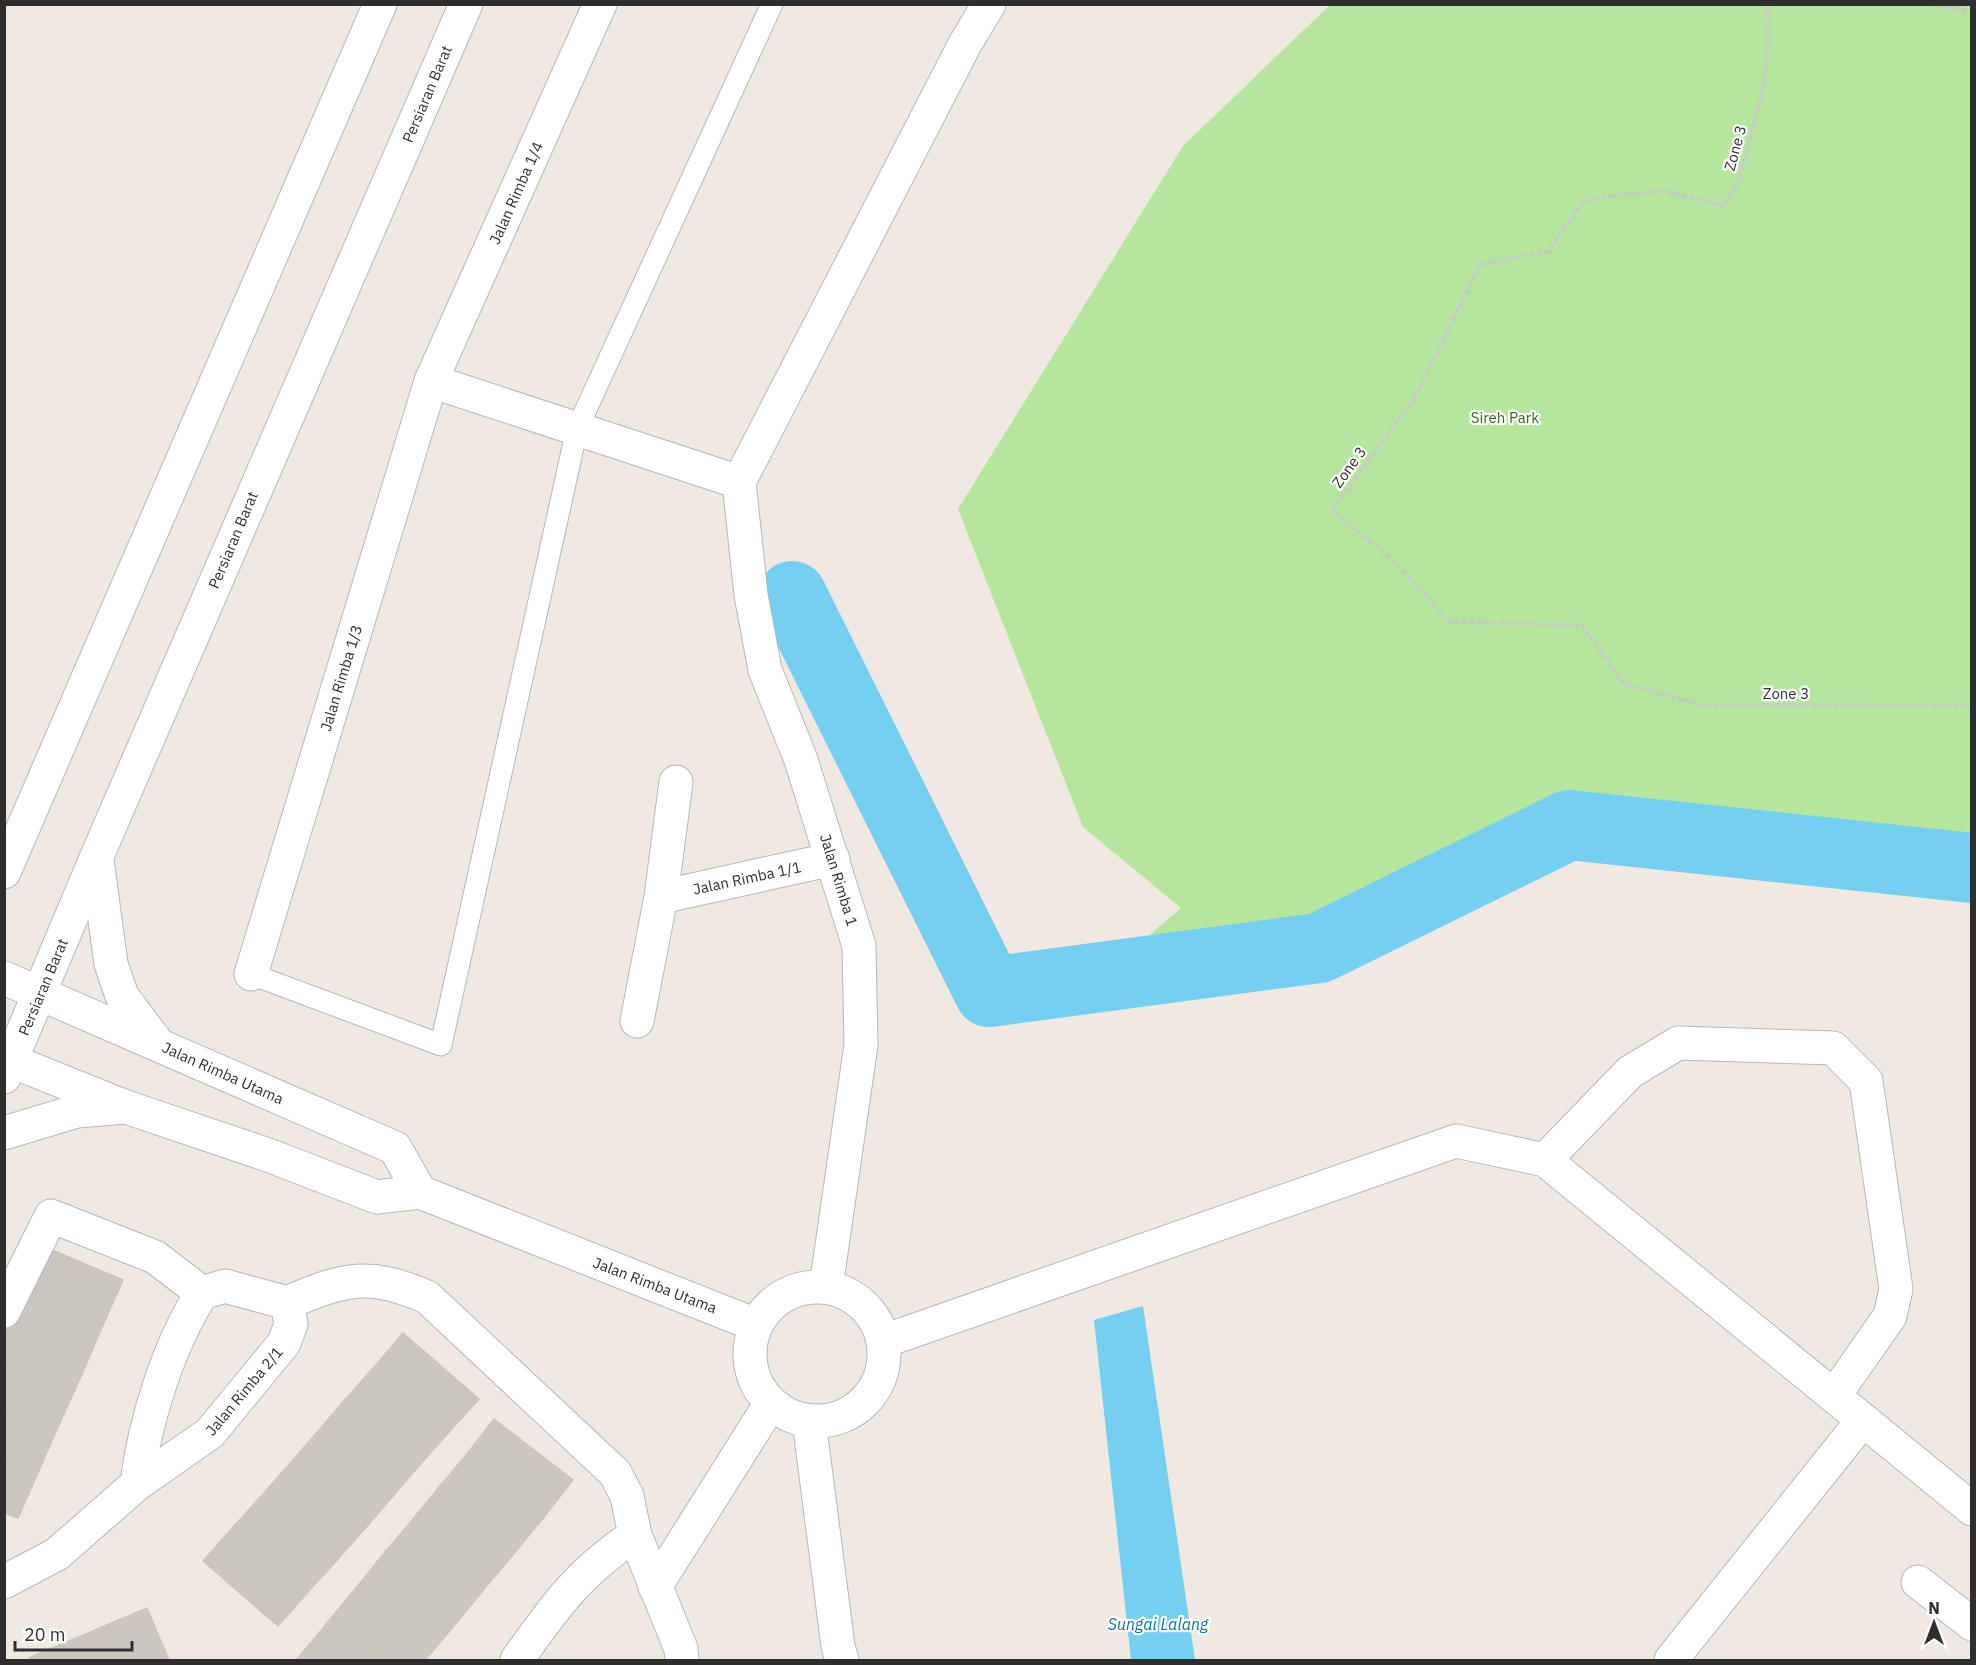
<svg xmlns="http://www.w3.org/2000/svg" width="1976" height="1665" viewBox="0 0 1976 1665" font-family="'IBM Plex Sans',sans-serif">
	<rect width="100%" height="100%" fill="#efe9e1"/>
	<polygon fill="#b6e59e" points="1330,5 1971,5 1971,868 1569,825 1319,947 1099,978 1181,908 1083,827 958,509 1183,146"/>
	<polygon fill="#75cff0" points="1143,1306 1195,1660 1131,1660 1094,1320"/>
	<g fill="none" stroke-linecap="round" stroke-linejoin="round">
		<polyline stroke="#75cff0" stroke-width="70" points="792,596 989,992 1319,948 1569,825 1972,868"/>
	</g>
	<g fill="#cbc7bf" stroke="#cbc5ba" stroke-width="1.5">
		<polygon points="31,1241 123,1280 103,1325 12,1286"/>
		<polygon points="12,1286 103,1325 89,1358 4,1321"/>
		<polygon points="4,1321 89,1358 73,1394 4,1365"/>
		<polygon points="403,1333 479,1399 450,1431 375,1366"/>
		<polygon points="4,1365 73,1394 55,1434 4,1412"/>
		<polygon points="375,1366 450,1431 417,1468 342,1403"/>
		<polygon points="342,1403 417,1468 394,1495 319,1430"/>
		<polygon points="4,1412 55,1434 37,1475 4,1461"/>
		<polygon points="494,1419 573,1480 544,1517 467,1454"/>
		<polygon points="319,1430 394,1495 368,1525 293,1460"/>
		<polygon points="467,1454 544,1517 517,1550 439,1487"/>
		<polygon points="293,1460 368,1525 339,1558 264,1493"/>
		<polygon points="4,1461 37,1475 18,1518 4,1513"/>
		<polygon points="439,1487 517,1550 485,1588 408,1525"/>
		<polygon points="264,1493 339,1558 309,1591 234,1526"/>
		<polygon points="408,1525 485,1588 463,1615 385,1552"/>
		<polygon points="234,1526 309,1591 278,1626 203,1561"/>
		<polygon points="385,1552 463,1615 437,1646 360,1583"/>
		<polygon points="360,1583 437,1646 425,1660 385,1660 332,1617"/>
		<polygon points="147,1608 169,1660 122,1660 107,1625"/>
		<polygon points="332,1617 385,1660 315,1660 304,1651"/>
		<polygon points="107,1625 122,1660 69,1660 62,1644"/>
		<polygon points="62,1644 69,1660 30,1660 29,1658"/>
		<polygon points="304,1651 315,1660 296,1660"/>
	</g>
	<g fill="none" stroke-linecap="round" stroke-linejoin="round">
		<g stroke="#b4b7c1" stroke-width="23">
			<polyline id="lane" points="251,974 441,1045 577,429 772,4"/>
		</g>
		<g stroke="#b4b7c1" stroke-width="35">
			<g id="street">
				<polyline points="431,381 739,482"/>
				<polyline points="739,482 751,595 765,670 801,760 859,946 861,1045 826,1287"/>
				<polyline points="739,482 965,44 989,4"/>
				<polyline points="661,897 833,859"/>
				<polyline points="251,974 431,381 600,4"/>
				<polyline points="4,978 395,1148 420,1192"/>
				<polyline points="637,1021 661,897 676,782"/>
				<polyline points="4,1058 126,1107 268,1155 377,1197 420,1192 756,1325"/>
				<polyline points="1545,1160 1630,1072 1678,1043 1833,1048 1866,1081 1896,1289 1890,1316 1834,1396"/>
				<circle cx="817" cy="1354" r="67"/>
				<path d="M287,1303C345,1278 368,1272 427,1297L615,1473L627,1496L635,1535"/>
				<polyline points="4,1311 51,1216 155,1257 202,1293"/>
				<polyline points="884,1341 1456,1141 1545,1160 1972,1509"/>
				<polyline points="809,1421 838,1646 842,1660"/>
				<path d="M137,1484C144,1423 169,1344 202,1293L225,1286L287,1303"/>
				<polyline points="4,1582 57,1554 137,1484 210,1433 284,1343 291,1324 287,1303"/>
				<polyline points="1918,1582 1972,1624"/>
				<polyline points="655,1587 771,1403"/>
				<path d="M517,1660C555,1606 579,1572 635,1535L681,1649L682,1660"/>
				<polyline points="1671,1660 1863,1420"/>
			</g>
		</g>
		<g stroke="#b4b7c1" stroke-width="35">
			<g id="secondary">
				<polyline points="97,860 111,964 122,996 158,1044"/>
				<polyline points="4,872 380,4"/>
				<polyline points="4,1077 97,856 466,4"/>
				<polyline points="4,1133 77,1111 126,1107"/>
			</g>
		</g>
		<g stroke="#c9c9c9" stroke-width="4" stroke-dasharray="4.5 3" stroke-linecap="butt">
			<polyline points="1768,4 1769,42 1764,86 1738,184 1723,206 1665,191 1608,196 1582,203 1548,251 1480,265 1414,399 1332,510 1393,561 1450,622 1582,625 1624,684 1702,705 1972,705"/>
			<polyline points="1933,4 1972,12"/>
		</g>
		<use href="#lane" stroke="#fff" stroke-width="21"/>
		<use href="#street" stroke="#fff" stroke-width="33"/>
		<use href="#secondary" stroke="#fff" stroke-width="33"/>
	</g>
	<g text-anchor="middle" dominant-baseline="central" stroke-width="4.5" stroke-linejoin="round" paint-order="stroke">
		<g font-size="15" fill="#2e2e2e" stroke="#fff">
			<text transform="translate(427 94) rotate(-67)">Persiaran Barat</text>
			<text transform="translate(1735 148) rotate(-75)">Zone 3</text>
			<text transform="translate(516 193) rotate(-66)">Jalan Rimba 1/4</text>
			<text transform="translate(1349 467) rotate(-54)">Zone 3</text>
			<text transform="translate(233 540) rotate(-67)">Persiaran Barat</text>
			<text transform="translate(341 678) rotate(-73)">Jalan Rimba 1/3</text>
			<text x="1786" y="693">Zone 3</text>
			<text transform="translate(747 878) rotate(-12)">Jalan Rimba 1/1</text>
			<text transform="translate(839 880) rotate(73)">Jalan Rimba 1</text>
			<text transform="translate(43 987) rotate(-67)">Persiaran Barat</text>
			<text transform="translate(223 1073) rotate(24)">Jalan Rimba Utama</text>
			<text transform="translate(655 1285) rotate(21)">Jalan Rimba Utama</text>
			<text transform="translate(244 1391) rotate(-50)">Jalan Rimba 2/1</text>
		</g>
		<g font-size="15" fill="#2c6e1b" stroke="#fff">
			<text x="1505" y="417">Sireh Park</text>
		</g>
		<g font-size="16" font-style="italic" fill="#0d6fa3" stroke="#fff">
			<text x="1158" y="1624">Sungai Lalang</text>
		</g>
	</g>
	<rect width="1976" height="1665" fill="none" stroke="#2e2e2e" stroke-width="12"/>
	<g transform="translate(1934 1623)" stroke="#ffffff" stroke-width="4.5" paint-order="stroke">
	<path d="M0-4.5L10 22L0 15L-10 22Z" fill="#2e2e2e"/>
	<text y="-9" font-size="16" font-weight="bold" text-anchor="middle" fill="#2e2e2e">N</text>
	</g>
	<path d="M15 1641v9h117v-9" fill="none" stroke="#2e2e2e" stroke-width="3"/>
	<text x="24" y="1641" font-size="18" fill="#2e2e2e" stroke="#ffffff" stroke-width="4.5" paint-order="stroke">20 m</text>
</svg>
